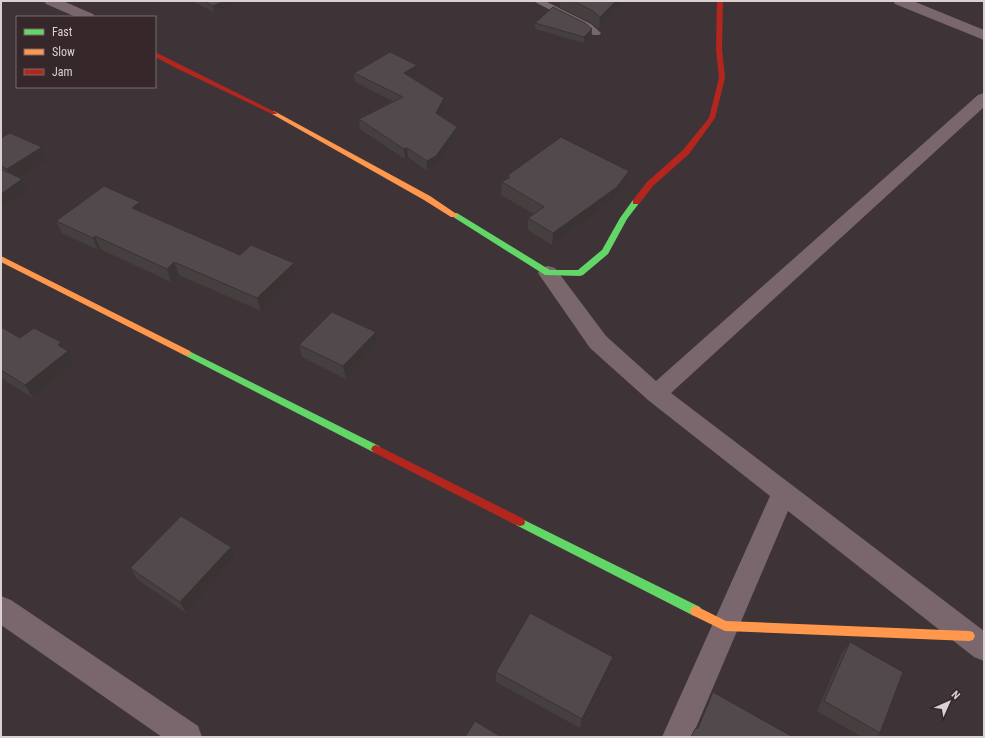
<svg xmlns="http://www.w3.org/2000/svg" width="985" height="738" viewBox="0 0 985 738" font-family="'Roboto Condensed',sans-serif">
	<rect width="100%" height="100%" fill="#3e3437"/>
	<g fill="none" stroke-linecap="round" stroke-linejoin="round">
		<polygon fill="#7a676d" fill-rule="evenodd" points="533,1 545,1 591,24 601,33 599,35 593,35 585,28"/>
		<g fill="#7a676d" fill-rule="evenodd">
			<polygon points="44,1 63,1 93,14 95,17 76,17 46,4"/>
			<polygon points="893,1 913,1 984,30 984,40 895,4"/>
			<polygon points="984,93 984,107 671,393 984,631 984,661 974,657 788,511 692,737 662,737 770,496 648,400 590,348 538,273 541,268 548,266 555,268 606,336 656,381 978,95"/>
			<polygon points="1,596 11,600 198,726 202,737 162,737 1,625"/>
		</g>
		<g fill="#63d668" fill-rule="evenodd">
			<polygon points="633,200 636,200 640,202 627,219 608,254 583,275 580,276 545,275 450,215 451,213 457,213 550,270 578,270 602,250 620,218"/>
			<polygon points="187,350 379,446 381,449 379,452 376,453 373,452 184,355 183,353"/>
			<polygon points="520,518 700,607 702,611 700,615 696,616 692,615 516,525 515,522 516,519"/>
		</g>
		<g fill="#ff974d" fill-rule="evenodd">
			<polygon points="274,111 430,196 458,215 457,217 451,217 424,200 272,114 272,112"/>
			<polygon points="1,256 190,351 191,353 190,355 184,355 1,262"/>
			<polygon points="696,606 726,621 969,631 973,632 975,636 973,640 969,641 725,631 692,615 690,611 692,607"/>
		</g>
		<g fill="#b3261e" fill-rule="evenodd">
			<polygon points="717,1 723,1 722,49 725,78 715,118 689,154 653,186 639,204 633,204 633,200 647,182 683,150 709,118 719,78 716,49"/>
			<polygon points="155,52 277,113 276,114 272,114 178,69 155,57"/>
			<polygon points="376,445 524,519 525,522 524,525 520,526 516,525 373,452 371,449 373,446"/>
		</g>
	</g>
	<g fill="#463f40">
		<polygon points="192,1 240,1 214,12"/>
		<polygon points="560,1 627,1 599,29 592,23 560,7"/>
		<polygon points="535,23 592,29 591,36 584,43 535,29"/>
		<polygon points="417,65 418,75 412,78 445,108 440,116 457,137 437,166 427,171 408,157 405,159 360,129 359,119 393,101 355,82 354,73"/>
		<polygon points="1,138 42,147 48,159 20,178 22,179 28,191 2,208 1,208"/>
		<polygon points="629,171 627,183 615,199 552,245 528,230 528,218 534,214 501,195 502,182 508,178 508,175"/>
		<polygon points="140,202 144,213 240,255 294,263 297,276 261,311 179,275 171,282 100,249 98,250 62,233 56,221"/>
		<polygon points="1,327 20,338 61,342 65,350 74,364 33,398 1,378"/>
		<polygon points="376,332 378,345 346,379 302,357 299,345"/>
		<polygon points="235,559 186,613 137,579 130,568"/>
		<polygon points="850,642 880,733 877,737 862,737 817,711 842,653"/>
		<polygon points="613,657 611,667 580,728 496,682 496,672"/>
	</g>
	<g fill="#393334">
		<polygon points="224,1 240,1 214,12 213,6"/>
		<polygon points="616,1 627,1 599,29 600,17"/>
		<polygon points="592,29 591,36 584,43 584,37"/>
		<polygon points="417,65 418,75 405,82 404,73"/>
		<polygon points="444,98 445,108 436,123 436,113"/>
		<polygon points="457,127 457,137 437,166 427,171 427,161"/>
		<polygon points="42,147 48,159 14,182 7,169"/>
		<polygon points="407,148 408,157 405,159 404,149"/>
		<polygon points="629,171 627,183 615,199 552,245 553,233"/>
		<polygon points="22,179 28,191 2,208 1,207 1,194"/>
		<polygon points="140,202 144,215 132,208"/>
		<polygon points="95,236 100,249 98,250 93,238"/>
		<polygon points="174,262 179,275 171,282 167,269"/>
		<polygon points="294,263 297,276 261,311 257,298"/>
		<polygon points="376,332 378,345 346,379 343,366"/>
		<polygon points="61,342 66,352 68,351 74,364 33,398 25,385 58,345"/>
		<polygon points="231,547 235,559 186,613 180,602"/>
		<polygon points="613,657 611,667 580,728 582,719"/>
	</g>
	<g fill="#51494b" stroke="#393334">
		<polygon points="204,1 224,1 213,6"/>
		<polygon points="573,1 616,1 600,17 593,11"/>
		<polygon points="553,7 585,23 592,29 584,37 535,23"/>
		<polygon points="390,52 417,65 404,73 444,98 436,113 457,127 436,156 427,161 407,148 404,149 359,119 403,97 354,73"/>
		<polygon points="10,133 42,147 7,169 1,166 1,138"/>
		<polygon points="561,137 629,171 617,187 553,233 528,218 544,207 502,182 510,177 508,175"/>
		<polygon points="1,169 22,179 1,194"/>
		<polygon points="104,186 140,202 132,208 240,255 251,245 294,263 257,298 174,262 167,269 95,236 93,238 56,221"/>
		<polygon points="332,312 376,332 343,366 299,345"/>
		<polygon points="1,327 20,338 34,328 61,342 58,345 68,351 25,385 1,370"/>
		<polygon points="181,516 231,547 180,602 130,568"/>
		<polygon points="530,613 613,657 582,719 496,672"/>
		<polygon points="850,642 903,672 880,733 824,701"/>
		<polygon points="713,692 793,737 691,737 695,729 698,728"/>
		<polygon points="475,721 501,737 465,737"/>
	</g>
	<rect width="985" height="738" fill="none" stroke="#dbd1d3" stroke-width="4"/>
	<rect x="16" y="16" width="140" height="72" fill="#36272b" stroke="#786b6e"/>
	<rect x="24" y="29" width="20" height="6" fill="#63d668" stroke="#786b6e"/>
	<text x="52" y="36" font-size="12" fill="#dbd1d3">Fast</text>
	<rect x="24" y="49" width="20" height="6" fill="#ff974d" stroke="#786b6e"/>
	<text x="52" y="56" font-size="12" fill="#dbd1d3">Slow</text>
	<rect x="24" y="69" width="20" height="6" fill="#b3261e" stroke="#786b6e"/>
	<text x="52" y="76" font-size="12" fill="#dbd1d3">Jam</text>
	<g transform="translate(949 702) rotate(45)" stroke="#36272b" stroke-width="3" paint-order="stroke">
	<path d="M0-3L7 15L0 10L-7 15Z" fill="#dbd1d3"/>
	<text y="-6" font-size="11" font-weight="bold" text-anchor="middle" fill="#dbd1d3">N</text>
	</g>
</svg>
